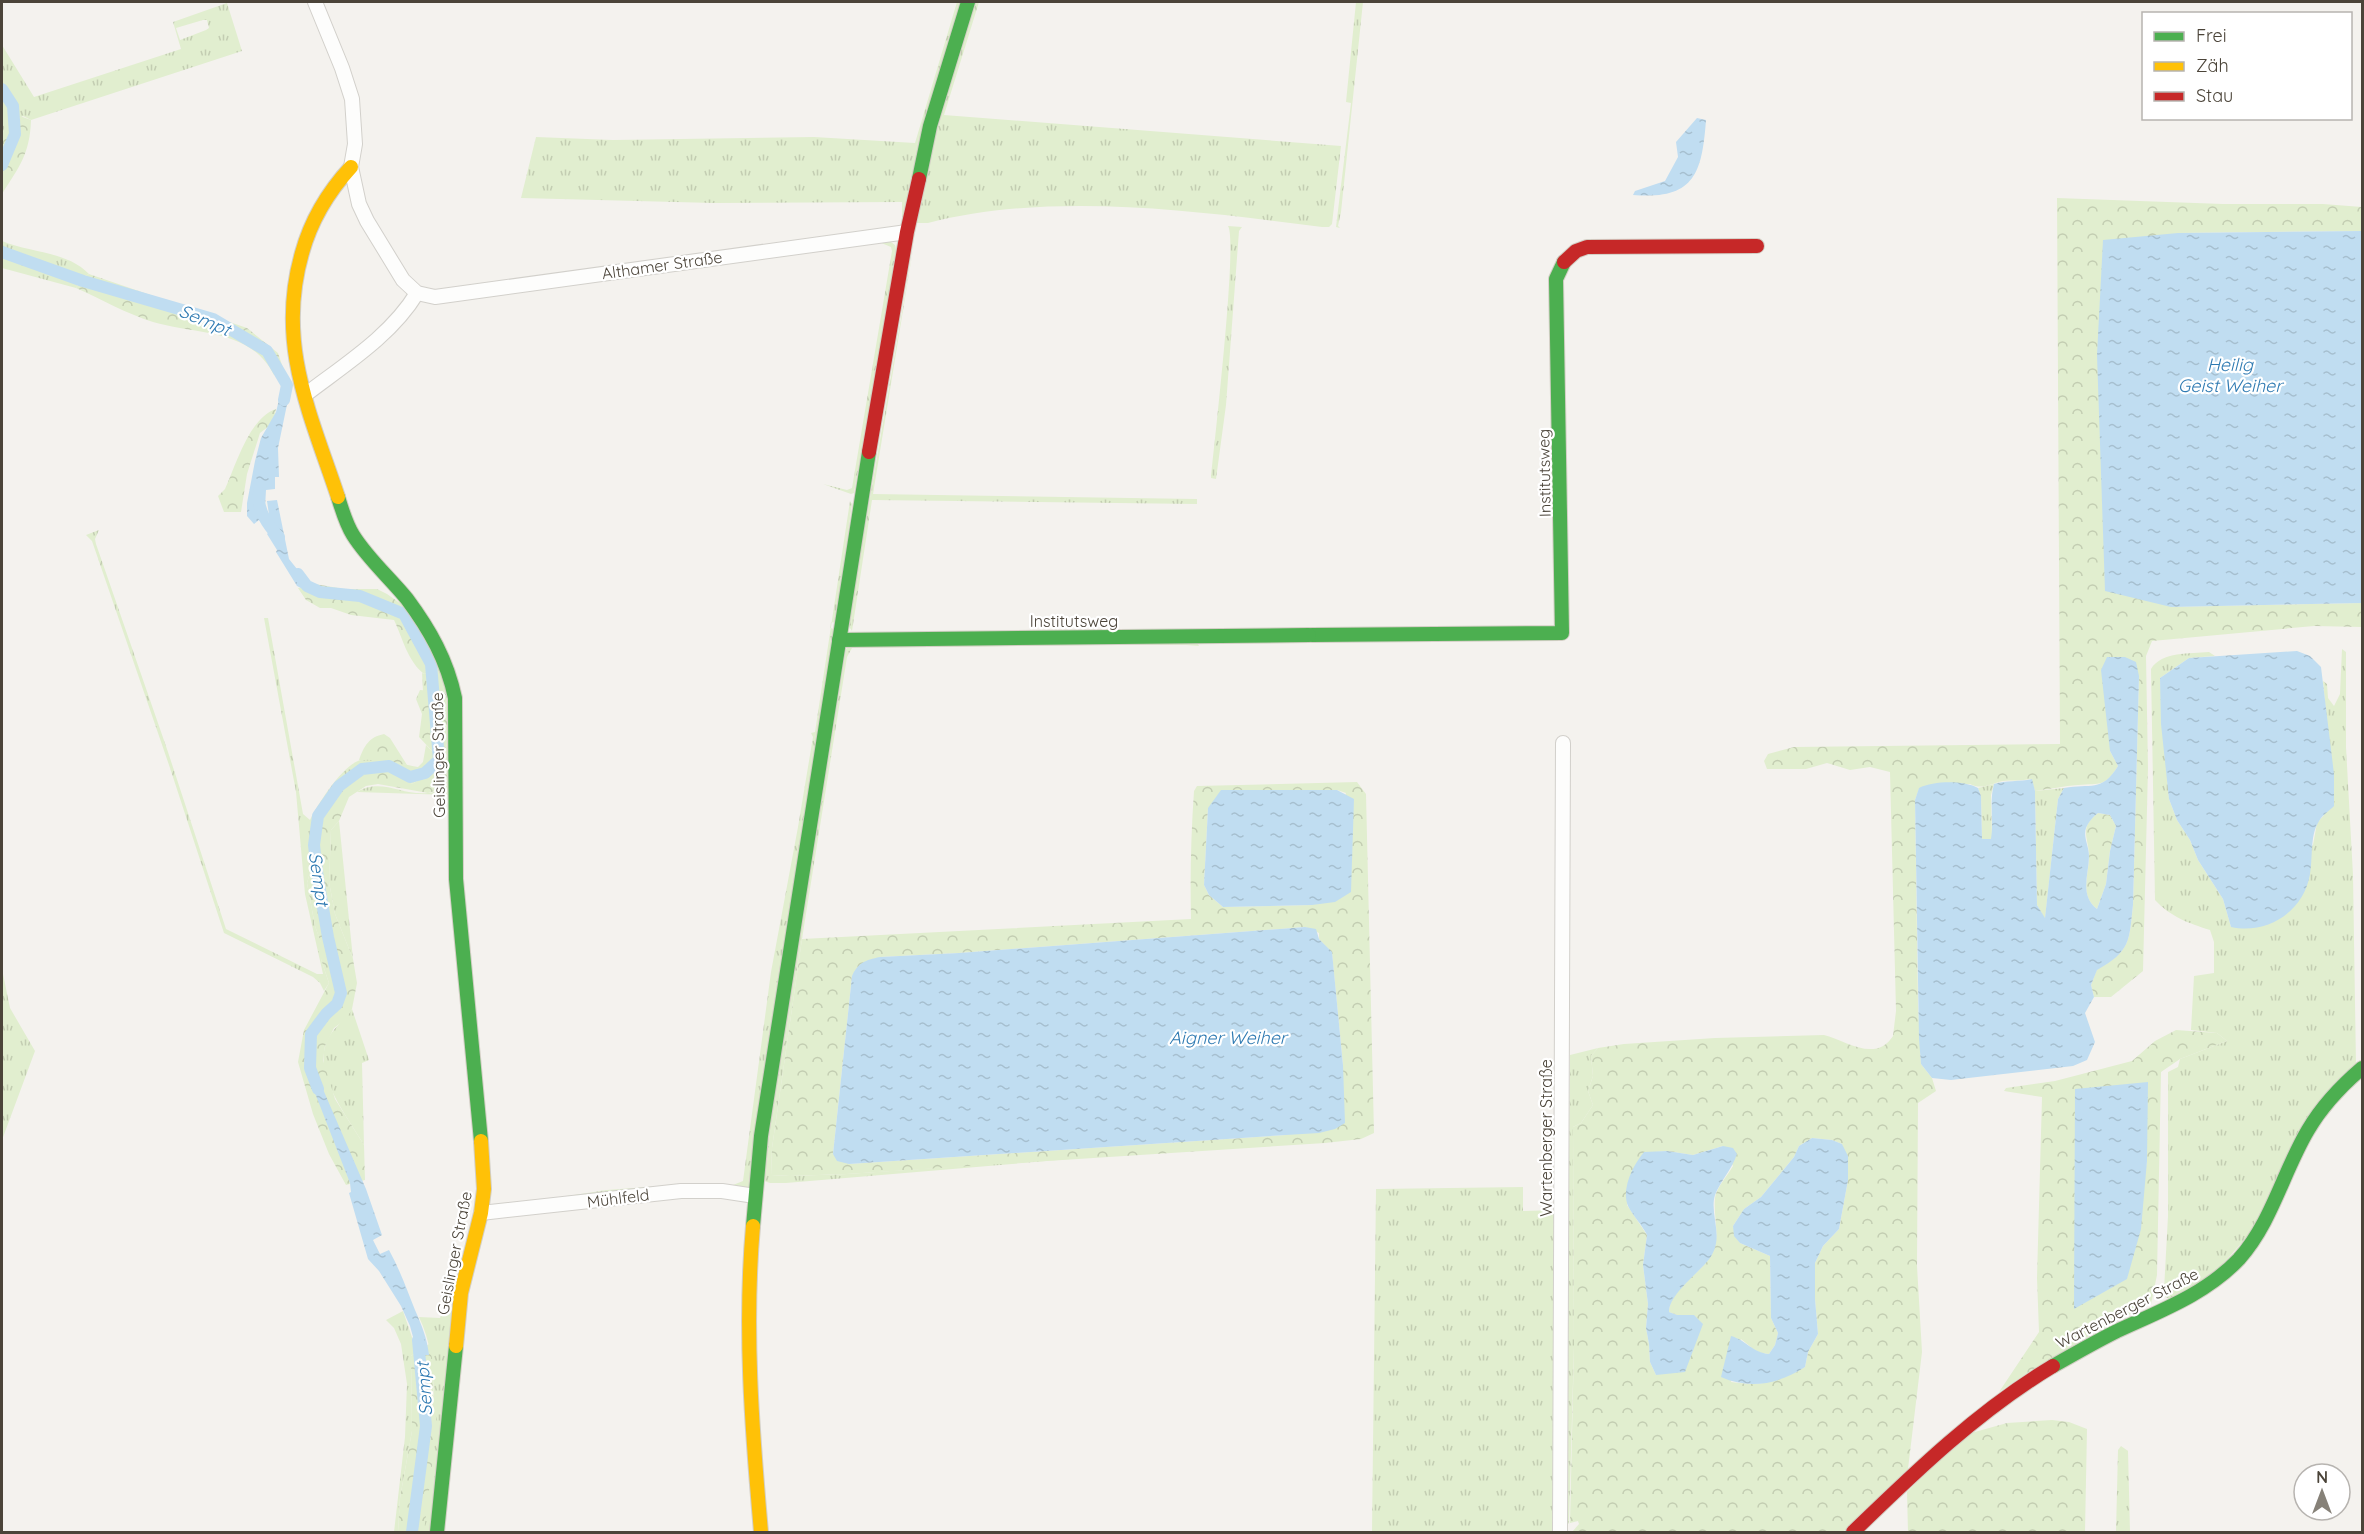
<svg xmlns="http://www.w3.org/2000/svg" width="2364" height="1534" viewBox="0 0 2364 1534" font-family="Quicksand,sans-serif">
	<defs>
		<pattern id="grass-tufts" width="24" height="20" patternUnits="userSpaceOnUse" patternTransform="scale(1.5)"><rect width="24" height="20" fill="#e1eecf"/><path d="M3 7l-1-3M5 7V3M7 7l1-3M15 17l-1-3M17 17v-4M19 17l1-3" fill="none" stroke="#c3cdb2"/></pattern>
		<pattern id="forest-crowns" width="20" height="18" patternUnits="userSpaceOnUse" patternTransform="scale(1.5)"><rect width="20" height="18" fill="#e1eecf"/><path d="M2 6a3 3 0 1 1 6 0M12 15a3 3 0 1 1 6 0" fill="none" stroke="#c3cdb2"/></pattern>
		<pattern id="water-ripples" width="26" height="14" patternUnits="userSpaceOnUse" patternTransform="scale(1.5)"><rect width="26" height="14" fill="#c0ddf1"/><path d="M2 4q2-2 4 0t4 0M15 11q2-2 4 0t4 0" fill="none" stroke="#a6bfcf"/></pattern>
	</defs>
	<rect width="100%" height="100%" fill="#f4f2ee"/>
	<g fill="url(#grass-tufts)" fill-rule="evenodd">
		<polygon points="957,2 963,2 902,224 902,202 714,203 521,198 536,137 613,140 814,137 915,143"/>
		<path d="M974,2H979L944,115L1341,146L1332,224L1329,227H1322C1197,211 1052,191 928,223H917L923,178Z"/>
		<polygon points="1356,2 1363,2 1341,212 1338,226 1340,228 1336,227 1351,103 1346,102"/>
		<path d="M227,3L242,51L31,120L23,116L5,127L2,136V45L34,97L181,49L173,22ZM203,20H207L209,28L206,30L180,40L176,28Z"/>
		<path d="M1228,226L1242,227L1239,231L1226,405L1216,479L1211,478C1214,446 1238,240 1228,226Z"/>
		<polygon points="915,237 873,494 1197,499 1197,504 872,500 852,631 848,625"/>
		<polygon points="888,240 895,245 897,253 854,493 851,494 823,484 847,490 852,488 892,251 891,247 879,242"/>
		<path d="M2,241C30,253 67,251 89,274L83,277L76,288L2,268Z"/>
		<polygon points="850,501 852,504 836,623 831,622 830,628 835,629 750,1187 508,1205 607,1190 673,1185 733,1185 743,1181 771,972 798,827 813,737 811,733 815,732"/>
		<path d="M99,530L95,539L96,544L168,752L226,929L317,974H323L305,894L296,792L264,618H268L303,814L310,820C318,804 343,764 361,760C379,756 400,764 418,767L423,762L426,745L435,754L444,751C453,736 444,715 449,697L444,692L423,691L422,673L424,674L438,668V655L450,693L451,707L450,795L357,792C381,777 402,796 428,793C433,793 438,790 442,789L450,773L447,764L412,784L394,771H355L344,776L333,785L321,821L317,848L307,883L315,926L321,942V959L329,983L324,991L320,983L313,977L224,933L170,768L92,541L86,535Z"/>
		<polygon points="1173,644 852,648 847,657 802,939 772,1148 771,1175 790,1176 847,1174 1082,1158 786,1183 770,1183 764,1181 762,1170 846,649 849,646 1198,644 1199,646"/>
		<path d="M2342,649L2346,652V747L2353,875L2356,1065L2253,1230L2214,1274L2170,1299L2165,1297L2164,1290L2168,1216V1072L2178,1067L2180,1059L2227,1041L2217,1033L2191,1030L2194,976L2214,973V942L2210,930C2188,923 2171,917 2155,900L2151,669C2162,651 2190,654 2209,652L2215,656L2189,658L2160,678L2169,799L2177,820L2190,840L2198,860L2223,899L2231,927L2313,845L2317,823L2324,815L2327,724L2323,681L2327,684L2328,698L2334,706L2340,694Z"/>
		<polygon points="1994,784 1991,795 1992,839 1982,839 1981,796 1978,788"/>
		<polygon points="2064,788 2058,799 2045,919 2037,905 2035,791"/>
		<polygon points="339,821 353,959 335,914 329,882 331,830"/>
		<polygon points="2,969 10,1008 35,1051 2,1140"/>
		<path d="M352,1009L369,1060L362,1063L364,1145C349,1119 316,1078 325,1047C329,1030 344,1022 352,1009Z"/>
		<polygon points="1598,1048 1591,1056 1593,1076 1588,1091 1593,1105 1581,1123 1573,1127 1574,1346 1569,1524 1566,1521 1566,1469 1570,1055"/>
		<polygon points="1523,1187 1523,1211 1558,1210 1553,1532 1372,1532 1376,1189"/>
		<path d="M455,1305L431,1532H424C423,1520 425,1508 426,1495C430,1438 444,1368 419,1317L440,1318L443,1308Z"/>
		<polygon points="403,1311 417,1352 411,1356 412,1431 400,1498 398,1532 394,1532 405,1437 407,1384 401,1344 394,1328 386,1320"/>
		<polygon points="2121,1446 2128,1451 2130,1532 2116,1532 2118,1450"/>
	</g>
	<g fill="url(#forest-crowns)" fill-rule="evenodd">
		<path d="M9,112L31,120C30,154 19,167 2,194V136Z"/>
		<path d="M2057,198L2223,204H2323L2362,207V231L2178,233L2171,607L2362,603V627L2314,626L2152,641L2146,656L2148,768L2143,971L2111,997H2094L2091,985L2097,969C2131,951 2129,941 2133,905L2139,676L2110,751L2118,766C2105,787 2101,783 2078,785C2064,786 2050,789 2035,791L2031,779C2021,781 2011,780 2003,781C1990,784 1982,790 1970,784L1919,789L1915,800L1918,1004L1921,1064L1932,1078L1936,1091L1918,1103L1917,1266L1922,1352L1908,1469L1843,1532H1572L1579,1524L1578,1521L1570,1523L1574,1346L1573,1127L1581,1123L1593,1105L1588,1091L1593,1076L1591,1056L1598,1048L1624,1044L1715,1038L1824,1035C1841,1039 1865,1056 1883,1046C1887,1044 1891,1039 1893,1036L1896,1011L1890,772L1870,767L1850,770L1827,763L1806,769H1767L1764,761L1768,754L1794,747L2060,744ZM1812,1138L1832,1140L1842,1144L1848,1180L1839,1229L1823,1246L1815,1263V1299L1818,1334L1808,1352L1805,1367C1774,1381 1767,1387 1731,1382L1741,1339L1758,1353L1769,1354L1775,1345L1778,1333L1771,1318L1770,1256L1740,1243L1733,1226L1744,1209L1761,1197L1794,1157L1799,1146ZM1723,1146L1733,1166C1728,1175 1716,1188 1715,1198C1713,1219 1722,1239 1710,1257C1699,1274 1669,1291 1669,1312L1677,1315H1694L1656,1375L1650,1362L1649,1344L1646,1328L1648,1304L1643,1265L1647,1235L1627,1205L1644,1153L1667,1151L1693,1155Z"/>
		<path d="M89,274L247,328L278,353L284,371L274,375C250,328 197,335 153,322C127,314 101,299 76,288L83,277Z"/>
		<path d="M276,409L273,423L260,433L247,474L241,512H224L218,496L225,489C236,465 249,418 276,409Z"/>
		<path d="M315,584L344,589H377L387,594L407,608L438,655V668L424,674C407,660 403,639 394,620L351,615L331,608H320L306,600L298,588Z"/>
		<path d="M420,690L444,692L449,698C444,715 453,736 444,751L435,754L419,737L422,714L416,699Z"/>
		<path d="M384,734L390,738L407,765L376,760H359C364,746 369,737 384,734Z"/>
		<polygon points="448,763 450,773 442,789 428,793 378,784 366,786 349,797 339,821 331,830 329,882 335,914 353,959 357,983 352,1009 346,1019 334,1028 325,1046 323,1060 335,1099 364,1145 365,1180 346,1185 329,1154 313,1114 298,1062 304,1030 329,983 321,959 321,943 315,926 307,883 317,848 321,821 333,785 344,776 355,771 394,771 412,784"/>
		<path d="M1357,782L1366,794L1374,1133L1361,1139L1325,1143L847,1174L790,1176L771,1175L772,1148L802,939L1191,919C1190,876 1191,834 1194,791L1197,786ZM1326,790H1337L1346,793L1312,905L1223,907L1209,895L1204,885L1208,808ZM1305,927L1319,933V939L1332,953L1343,1065L1286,1135L849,1164L833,1154L852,976L880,957L959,953Z"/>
		<path d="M2098,813L2110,815L2116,826L2110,851L2106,884L2097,909C2079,895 2089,875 2089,856C2089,837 2078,828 2098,813Z"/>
		<path d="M2176,1030L2217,1033L2227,1041L2180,1059L2161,1072L2157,1275L2151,1304C2098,1329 2048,1359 1999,1392L2039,1332L2037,1278L2042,1097L2004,1091L2006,1088L2055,1081L2132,1061L2155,1041ZM2147,1082V1161L2127,1278L2074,1308Z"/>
		<polygon points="429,1344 433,1363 433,1394 437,1425 424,1532 398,1532 400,1498 412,1431 411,1356"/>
		<polygon points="2052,1420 2069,1422 2087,1429 2085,1532 1908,1532 1907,1492 1964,1435 2007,1423"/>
	</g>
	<g fill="url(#water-ripples)" fill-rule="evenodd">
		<path d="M1697,118L1706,120C1702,173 1695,200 1633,195L1635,191L1665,181L1678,157L1676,142Z"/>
		<polygon points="2362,231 2362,603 2171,607 2105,591 2097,355 2103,240 2178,233"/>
		<polygon points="289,383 290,390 278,448 279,477 275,477 275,489 266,490 265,508 262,504 259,506 259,517 271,528 267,501 277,500 289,559 309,584 303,589 297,586 276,552 277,550 267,534 269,532 259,520 254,524 247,516 247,503 255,461 261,438 276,412 283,384"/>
		<path d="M2297,651L2310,656L2321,667L2334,774V806C2329,811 2321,816 2318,823C2310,836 2313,858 2310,874C2304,911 2268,935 2231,927L2223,899L2198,860L2190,840L2177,820L2169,799L2161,724L2160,678L2189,658Z"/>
		<path d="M2107,657H2125L2136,662L2139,676L2133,905C2129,941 2131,951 2097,970L2091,985L2094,997L2085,1013L2095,1042L2087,1060L2073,1066L1951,1080L1932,1078L1921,1064L1919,1039L1915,800L1919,788C1934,781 1962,780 1978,788L1981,796L1982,839H1991C1994,821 1989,802 1994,784C2006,780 2019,782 2032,779L2035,791L2037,905L2045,918L2058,799L2064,788C2091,783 2101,793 2118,766L2110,751L2101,670ZM2098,813L2110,815L2116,826L2110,851L2106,884L2097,909C2079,895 2089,874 2089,856C2089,846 2083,837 2086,828C2089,821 2093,817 2098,813Z"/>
		<polygon points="1221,790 1337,790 1354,799 1351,892 1335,902 1312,905 1223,907 1209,895 1204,885 1208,808"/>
		<path d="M1305,927L1316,929L1319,939L1332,952L1343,1065L1345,1123L1335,1129L1319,1133L1286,1135L849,1164L837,1161L833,1154L852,976C858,963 865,960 880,957L959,953Z"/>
		<path d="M316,1073L366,1189L382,1235L373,1240L380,1254L389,1250C400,1270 407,1290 415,1310C422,1326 427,1338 429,1355H418L410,1326L401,1306L379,1271L368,1259L349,1193L351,1192L350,1183L308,1075Z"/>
		<polygon points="2148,1082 2147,1161 2141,1229 2127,1279 2074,1309 2075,1089"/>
		<path d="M1812,1138L1832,1140L1842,1144L1848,1156V1180L1839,1229L1823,1246L1815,1263V1299L1818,1334L1808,1352L1805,1367C1779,1384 1750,1390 1721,1377L1731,1336C1746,1340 1753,1353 1769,1354L1775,1345L1778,1333L1771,1318L1770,1256L1740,1243L1734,1236L1733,1226L1744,1209L1761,1197L1794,1157L1799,1146Z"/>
		<path d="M1723,1146L1733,1148L1737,1154C1732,1169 1720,1182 1715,1195C1709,1215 1725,1236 1710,1258C1699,1273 1669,1294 1669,1312L1677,1315H1694L1703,1324L1685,1372L1656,1375L1650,1362L1649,1344L1646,1328L1648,1304L1643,1265L1647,1235C1642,1225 1633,1216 1628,1206C1621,1189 1633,1165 1644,1152L1667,1151L1693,1155Z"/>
	</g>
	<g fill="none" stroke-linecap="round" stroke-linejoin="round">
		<g stroke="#c0ddf1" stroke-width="12">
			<polyline points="2,89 13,106 15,134 2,165"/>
			<polyline points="2,252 83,281 213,319 267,351 287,385 284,400"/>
			<path d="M259,492C256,508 268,526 279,537"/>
			<polyline points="298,574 307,586 320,592 360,596 404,614 431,664 439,760 425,773 410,777 389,766 362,769 339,786 318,816 314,845 318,879 328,937 341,993 337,1004 326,1014 311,1034 310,1068 318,1089"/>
			<polyline points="412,1532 426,1426 418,1340"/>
		</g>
		<g stroke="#d2d0cb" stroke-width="16">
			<g id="street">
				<polyline points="315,2 342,68 352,99 355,144 351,167 359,204 367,221 403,280 417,293 435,297 907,232"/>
				<path d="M305,395C344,365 391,336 417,293"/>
				<polyline points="481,1213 681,1191 722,1191 755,1196"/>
				<polyline points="1560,1532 1563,743"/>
			</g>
		</g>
		<g stroke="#d3cfc5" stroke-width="16">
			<g id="fast">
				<polyline points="919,179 930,126 968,2"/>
				<path d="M338,497C342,510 346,524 353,535C368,559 390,578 407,599C430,630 447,660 455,698L456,879L481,1141"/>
				<polyline points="1312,635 1562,633 1556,279 1564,262"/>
				<polyline points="839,640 1309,635"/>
				<polyline points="753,1226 761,1136 869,452"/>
				<path d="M2053,1366C2074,1354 2095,1342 2117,1331C2160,1311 2206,1294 2239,1259C2272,1222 2283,1172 2308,1130C2322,1106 2341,1086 2362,1068"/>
				<polyline points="437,1532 456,1346"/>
			</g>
		</g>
		<g stroke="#d3cfc5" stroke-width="16">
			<g id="slow">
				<path d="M338,497C310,413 276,343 302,253C311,220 328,192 351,167"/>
				<path d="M753,1226C744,1328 752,1430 761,1532"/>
				<polyline points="456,1346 461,1293 481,1213 484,1189 481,1141"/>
			</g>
		</g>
		<g stroke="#d3cfc5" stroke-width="16">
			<g id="jam">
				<polyline points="1564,262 1576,251 1587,247 1757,246"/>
				<polyline points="869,452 907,232 919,179"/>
				<path d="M1853,1532C1915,1472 1978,1411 2053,1366"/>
			</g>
		</g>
		<use href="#street" stroke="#fdfdfc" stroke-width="14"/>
		<use href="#fast" stroke="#4caf50" stroke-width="14"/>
		<use href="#slow" stroke="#ffc107" stroke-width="14"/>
		<use href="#jam" stroke="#c62828" stroke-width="14"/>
	</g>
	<g text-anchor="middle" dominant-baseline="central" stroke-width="4.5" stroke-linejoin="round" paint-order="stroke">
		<g font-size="16" fill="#4b4439" stroke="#fff">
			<text transform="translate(662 265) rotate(-8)">Althamer Straße</text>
			<text transform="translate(1544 473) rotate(-91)">Institutsweg</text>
			<text x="1074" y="621">Institutsweg</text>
			<text transform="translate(438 755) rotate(-91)">Geislinger Straße</text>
			<text transform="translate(1546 1138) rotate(-90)">Wartenberger Straße</text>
			<text transform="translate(618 1198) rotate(-7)">Mühlfeld</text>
			<text transform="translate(454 1253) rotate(-79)">Geislinger Straße</text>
			<text transform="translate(2127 1308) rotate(-27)">Wartenberger Straße</text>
		</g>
		<g font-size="18" font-style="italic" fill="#2e7ab2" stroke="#fff">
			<text transform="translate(205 320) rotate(23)">Sempt</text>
			<text x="2230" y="364">Heilig<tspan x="2230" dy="21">Geist Weiher</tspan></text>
			<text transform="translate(319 879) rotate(82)">Sempt</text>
			<text x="1228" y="1037">Aigner Weiher</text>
			<text transform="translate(424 1389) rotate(-94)">Sempt</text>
		</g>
	</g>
	<rect width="2364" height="1534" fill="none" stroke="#4b4439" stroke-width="6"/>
	<rect x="2142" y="12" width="210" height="108" fill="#ffffff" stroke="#b7b4b0" stroke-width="1.5"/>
	<rect x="2154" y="32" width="30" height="9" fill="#4caf50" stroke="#b7b4b0" stroke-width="1.5"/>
	<text x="2196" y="42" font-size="18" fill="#4b4439">Frei</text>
	<rect x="2154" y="62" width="30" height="9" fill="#ffc107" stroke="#b7b4b0" stroke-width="1.5"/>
	<text x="2196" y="72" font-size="18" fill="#4b4439">Zäh</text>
	<rect x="2154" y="92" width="30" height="9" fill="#c62828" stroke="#b7b4b0" stroke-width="1.5"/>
	<text x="2196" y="102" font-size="18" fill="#4b4439">Stau</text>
	<g transform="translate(2322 1492)"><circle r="28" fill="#ffffff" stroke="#b7b4b0" stroke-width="1.5"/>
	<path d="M0-4.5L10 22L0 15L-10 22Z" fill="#868178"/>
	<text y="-9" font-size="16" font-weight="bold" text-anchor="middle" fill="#4b4439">N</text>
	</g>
</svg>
